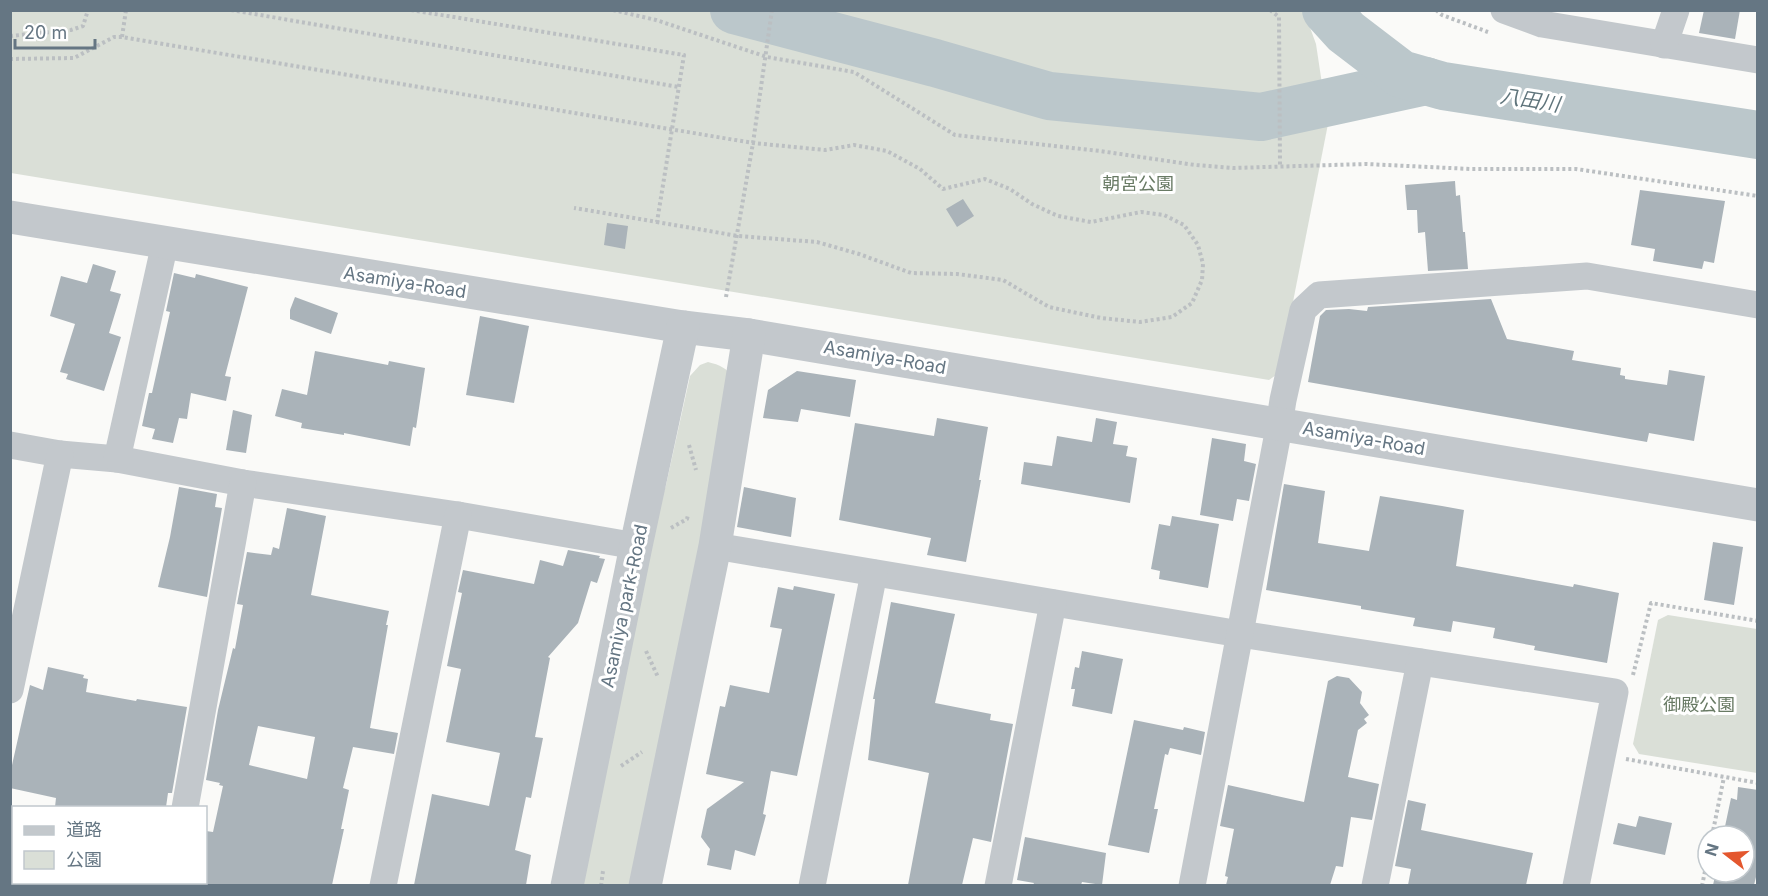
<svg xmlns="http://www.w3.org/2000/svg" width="1768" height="896" viewBox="0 0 1768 896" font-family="Inter,'Noto Sans JP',sans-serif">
	<rect width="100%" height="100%" fill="#fafaf8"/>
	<g fill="#dadfd7">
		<polygon points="10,11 1304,11 1316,44 1328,124 1279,373 1269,380 11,173"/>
		<path d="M708,362C720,365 727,368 733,378L635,885L578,886L641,566L666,485L690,376L700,365Z"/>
		<polygon points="1668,615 1757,629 1757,773 1639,754 1633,744 1658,620"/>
	</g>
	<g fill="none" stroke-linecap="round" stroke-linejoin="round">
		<g stroke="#bbc7cb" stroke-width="48">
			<polyline points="734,10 935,63 1049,96 1261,117 1426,81"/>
			<polyline points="1326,10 1346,32 1401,74 1443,86 1758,135"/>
		</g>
	</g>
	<g fill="#aab3b9" fill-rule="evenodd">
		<polygon points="1704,10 1740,10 1735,39 1699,33"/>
		<polygon points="1455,181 1456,196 1460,195 1463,232 1465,232 1468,269 1428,271 1425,232 1418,233 1417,210 1407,210 1405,185"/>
		<polygon points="1640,190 1725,201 1714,263 1704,261 1702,269 1653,261 1655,249 1631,245"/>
		<polygon points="963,199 974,216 957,227 946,209"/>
		<polygon points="607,223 628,226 625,249 604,245"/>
		<polygon points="93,264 116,271 110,291 121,294 109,333 121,337 104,391 66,379 68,374 60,372 75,324 50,316 61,276 87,283"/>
		<polygon points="174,273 195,278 196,274 248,287 225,376 231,377 226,401 191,393 187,419 179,418 173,443 152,439 155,429 142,426 149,393 152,393 170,312 166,311"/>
		<polygon points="295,297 338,313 331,334 290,319 290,310"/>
		<polygon points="1491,299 1507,339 1574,351 1572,360 1621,368 1620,375 1625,376 1625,379 1667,385 1669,370 1705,376 1694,441 1649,433 1647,442 1308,382 1320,316 1326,310 1349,309 1367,311 1368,307"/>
		<polygon points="480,316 529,326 514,403 466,395"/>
		<polygon points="315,351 388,365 389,361 425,368 416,428 413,427 410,446 344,433 344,435 301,428 302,423 275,416 282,389 307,395"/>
		<polygon points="797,371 856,380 850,417 801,409 798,422 763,418 768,390"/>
		<polygon points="233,410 252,415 246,453 226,450"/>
		<polygon points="937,418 988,427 979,480 981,480 966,562 927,555 931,538 839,520 855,423 934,436"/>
		<polygon points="1096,418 1117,422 1113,444 1128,446 1126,456 1137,458 1130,503 1021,484 1024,462 1052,466 1057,436 1092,442"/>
		<polygon points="1212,438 1246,444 1244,461 1256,464 1249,501 1237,499 1233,521 1200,515"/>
		<polygon points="1284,484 1325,491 1318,543 1369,551 1380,496 1442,506 1464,510 1456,566 1573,587 1574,584 1619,593 1607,663 1534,650 1535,646 1493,638 1495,628 1453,621 1451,632 1413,626 1415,618 1361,609 1361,606 1266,590"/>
		<polygon points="179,487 217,494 215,507 222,508 207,597 158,587 170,537"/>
		<polygon points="744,487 796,498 791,537 737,527"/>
		<path d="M287,508L326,516L311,595L389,611L386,625H388L370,728L398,733L394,754L353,747L343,788L349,790L341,829H344L332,885H206V831L213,832L223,786L219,785L220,783L206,780L218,710L233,648L235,649L243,605L237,604L247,552L271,555L273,547L279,549ZM258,726L315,737L307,779L249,765Z"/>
		<polygon points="1172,516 1219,524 1208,588 1159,579 1160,571 1151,569 1159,524 1170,526"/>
		<polygon points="1713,542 1743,547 1734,605 1704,600"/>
		<polygon points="568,550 600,556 599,558 605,559 597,583 591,581 578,623 548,657 550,658 535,737 543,738 531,798 526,797 515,850 531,855 526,885 414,885 432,794 489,806 500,753 446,742 461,669 447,666 462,593 458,592 463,570 534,584 540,560 563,566"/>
		<polygon points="794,586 835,594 797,776 771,771 763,814 766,815 755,856 735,850 731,870 707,865 710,849 701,837 707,809 744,782 706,774 720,706 725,707 730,685 769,693 782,629 770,627 778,587 793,590"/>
		<polygon points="891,602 955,614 935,703 991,714 990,720 1013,724 991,842 973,838 962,885 908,885 929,773 868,760 875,699 873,699"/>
		<polygon points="1082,651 1123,659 1112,714 1072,706 1075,689 1071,689 1075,667 1079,668"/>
		<polygon points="48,667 84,675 83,678 88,679 86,692 136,701 137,699 187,707 172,793 168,793 166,807 55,807 56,798 10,788 10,774 30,685 43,690"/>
		<polygon points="1337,676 1349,678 1362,692 1360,703 1369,715 1364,719 1367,723 1358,730 1348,777 1379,784 1372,820 1351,817 1343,867 1336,866 1330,885 1226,885 1228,877 1225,876 1234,829 1220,826 1228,785 1304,802 1328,681"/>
		<polygon points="1134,720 1183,730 1184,727 1205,732 1201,755 1170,748 1168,755 1165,754 1154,809 1158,809 1149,853 1108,845"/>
		<polygon points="1738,787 1758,790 1758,869 1754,885 1713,885 1716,872 1744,872 1744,836 1723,836 1731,798 1737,800"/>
		<polygon points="1408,800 1426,804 1421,830 1533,853 1526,885 1408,885 1411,869 1395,866"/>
		<polygon points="1639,816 1672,823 1665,855 1613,844 1618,823 1636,827"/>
		<polygon points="1025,837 1106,853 1102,885 1082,882 1081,885 1033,885 1034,883 1017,880"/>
	</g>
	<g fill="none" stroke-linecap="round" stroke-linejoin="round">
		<g stroke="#bbbfc2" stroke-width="4" stroke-dasharray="3 3" stroke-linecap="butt">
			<polyline points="231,10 679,87"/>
			<polyline points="411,10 684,55 657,222 574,208"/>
			<polyline points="613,10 656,20 767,57 854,72 955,135 1100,151 1195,165 1233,168 1366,164 1471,169 1576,169 1758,196"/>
			<polyline points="1270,10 1279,17 1280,165"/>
			<polyline points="1436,10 1442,15 1488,32"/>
			<polyline points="10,36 71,30 83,26 88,10"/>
			<polyline points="122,37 126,10"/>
			<polyline points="10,59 74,58 114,37 122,37 753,143 825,150 854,145 887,151 920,169 943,189 985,179 1010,189 1032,204 1058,216 1091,222 1141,212 1164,215 1184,225 1198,245 1203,264 1202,280 1192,303 1172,317 1140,322 1101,318 1049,307 1003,280 957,274 911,273 859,254 817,242 738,236 657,222"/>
			<polyline points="726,297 753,143 772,10"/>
			<polyline points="689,445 696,470"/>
			<polyline points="671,528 687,519 688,515"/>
			<polyline points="646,651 658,677"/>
			<polyline points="1633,675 1651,603 1758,621"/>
			<polyline points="1626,759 1758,783"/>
			<polyline points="621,766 642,752"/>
			<polyline points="1712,836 1724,777"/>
			<polyline points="601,886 603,871"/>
			<polyline points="1702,886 1708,856"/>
		</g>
		<g stroke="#c3c8cc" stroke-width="27">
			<polyline points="1504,10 1542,24 1758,60"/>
			<polyline points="1664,45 1676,10"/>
			<polyline points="10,445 60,454 117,459 243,483 458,515 636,546"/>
			<polyline points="117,459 165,243"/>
			<polyline points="715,546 1240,634 1615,692 1576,886"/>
			<polyline points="10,690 60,454"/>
			<polyline points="185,808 243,483"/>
			<polyline points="170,886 171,882"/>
			<polyline points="383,886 458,515"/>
			<polyline points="812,886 874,573"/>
			<polyline points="998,886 1053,603"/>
			<polyline points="1192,886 1277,438 1283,400 1303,310 1319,295 1587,276 1758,305"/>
			<polyline points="1375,886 1420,662"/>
		</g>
		<g stroke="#c3c8cc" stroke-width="33">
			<polyline points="10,217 683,327 749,335 1758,505"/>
			<polyline points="567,886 636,546 683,327"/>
			<polyline points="645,886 715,546 749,335"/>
		</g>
	</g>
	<g text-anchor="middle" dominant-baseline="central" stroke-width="6" stroke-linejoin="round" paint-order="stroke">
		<g font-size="18" fill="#687a64" stroke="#fff">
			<text x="1138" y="183">朝宮公園</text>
			<text x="1699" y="704">御殿公園</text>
		</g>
		<g font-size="18" fill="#657683" stroke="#fff">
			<text transform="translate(405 282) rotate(9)">Asamiya-Road</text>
			<text transform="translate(885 357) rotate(10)">Asamiya-Road</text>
			<text transform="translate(1364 438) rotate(10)">Asamiya-Road</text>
			<text transform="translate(624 606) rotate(-78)">Asamiya park-Road</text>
		</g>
		<g font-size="20" font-style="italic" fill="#60757c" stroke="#fff">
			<text transform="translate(1530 100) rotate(9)">八田川</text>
		</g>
	</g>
	<rect width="1768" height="896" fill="none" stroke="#657683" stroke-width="24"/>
	<rect x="12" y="806" width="195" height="78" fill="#ffffff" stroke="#c1c8cd" stroke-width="1.5"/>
	<rect x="24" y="826" width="30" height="9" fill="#c3c8cc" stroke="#c1c8cd" stroke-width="1.5"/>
	<text x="66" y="836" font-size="18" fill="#657683">道路</text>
	<rect x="24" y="851" width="30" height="18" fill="#dadfd7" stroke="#c1c8cd" stroke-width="1.5"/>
	<text x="66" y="866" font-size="18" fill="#657683">公園</text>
	<g transform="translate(1726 854) rotate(287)"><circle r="28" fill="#ffffff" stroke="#c1c8cd" stroke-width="1.5"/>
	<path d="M0-4.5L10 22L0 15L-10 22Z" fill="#e4572e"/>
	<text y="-9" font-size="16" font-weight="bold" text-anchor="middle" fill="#657683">N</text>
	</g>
	<path d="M15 39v9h80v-9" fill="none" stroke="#657683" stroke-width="3"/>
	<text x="24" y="39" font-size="18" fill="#657683" stroke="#ffffff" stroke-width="4.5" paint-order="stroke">20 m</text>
</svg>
